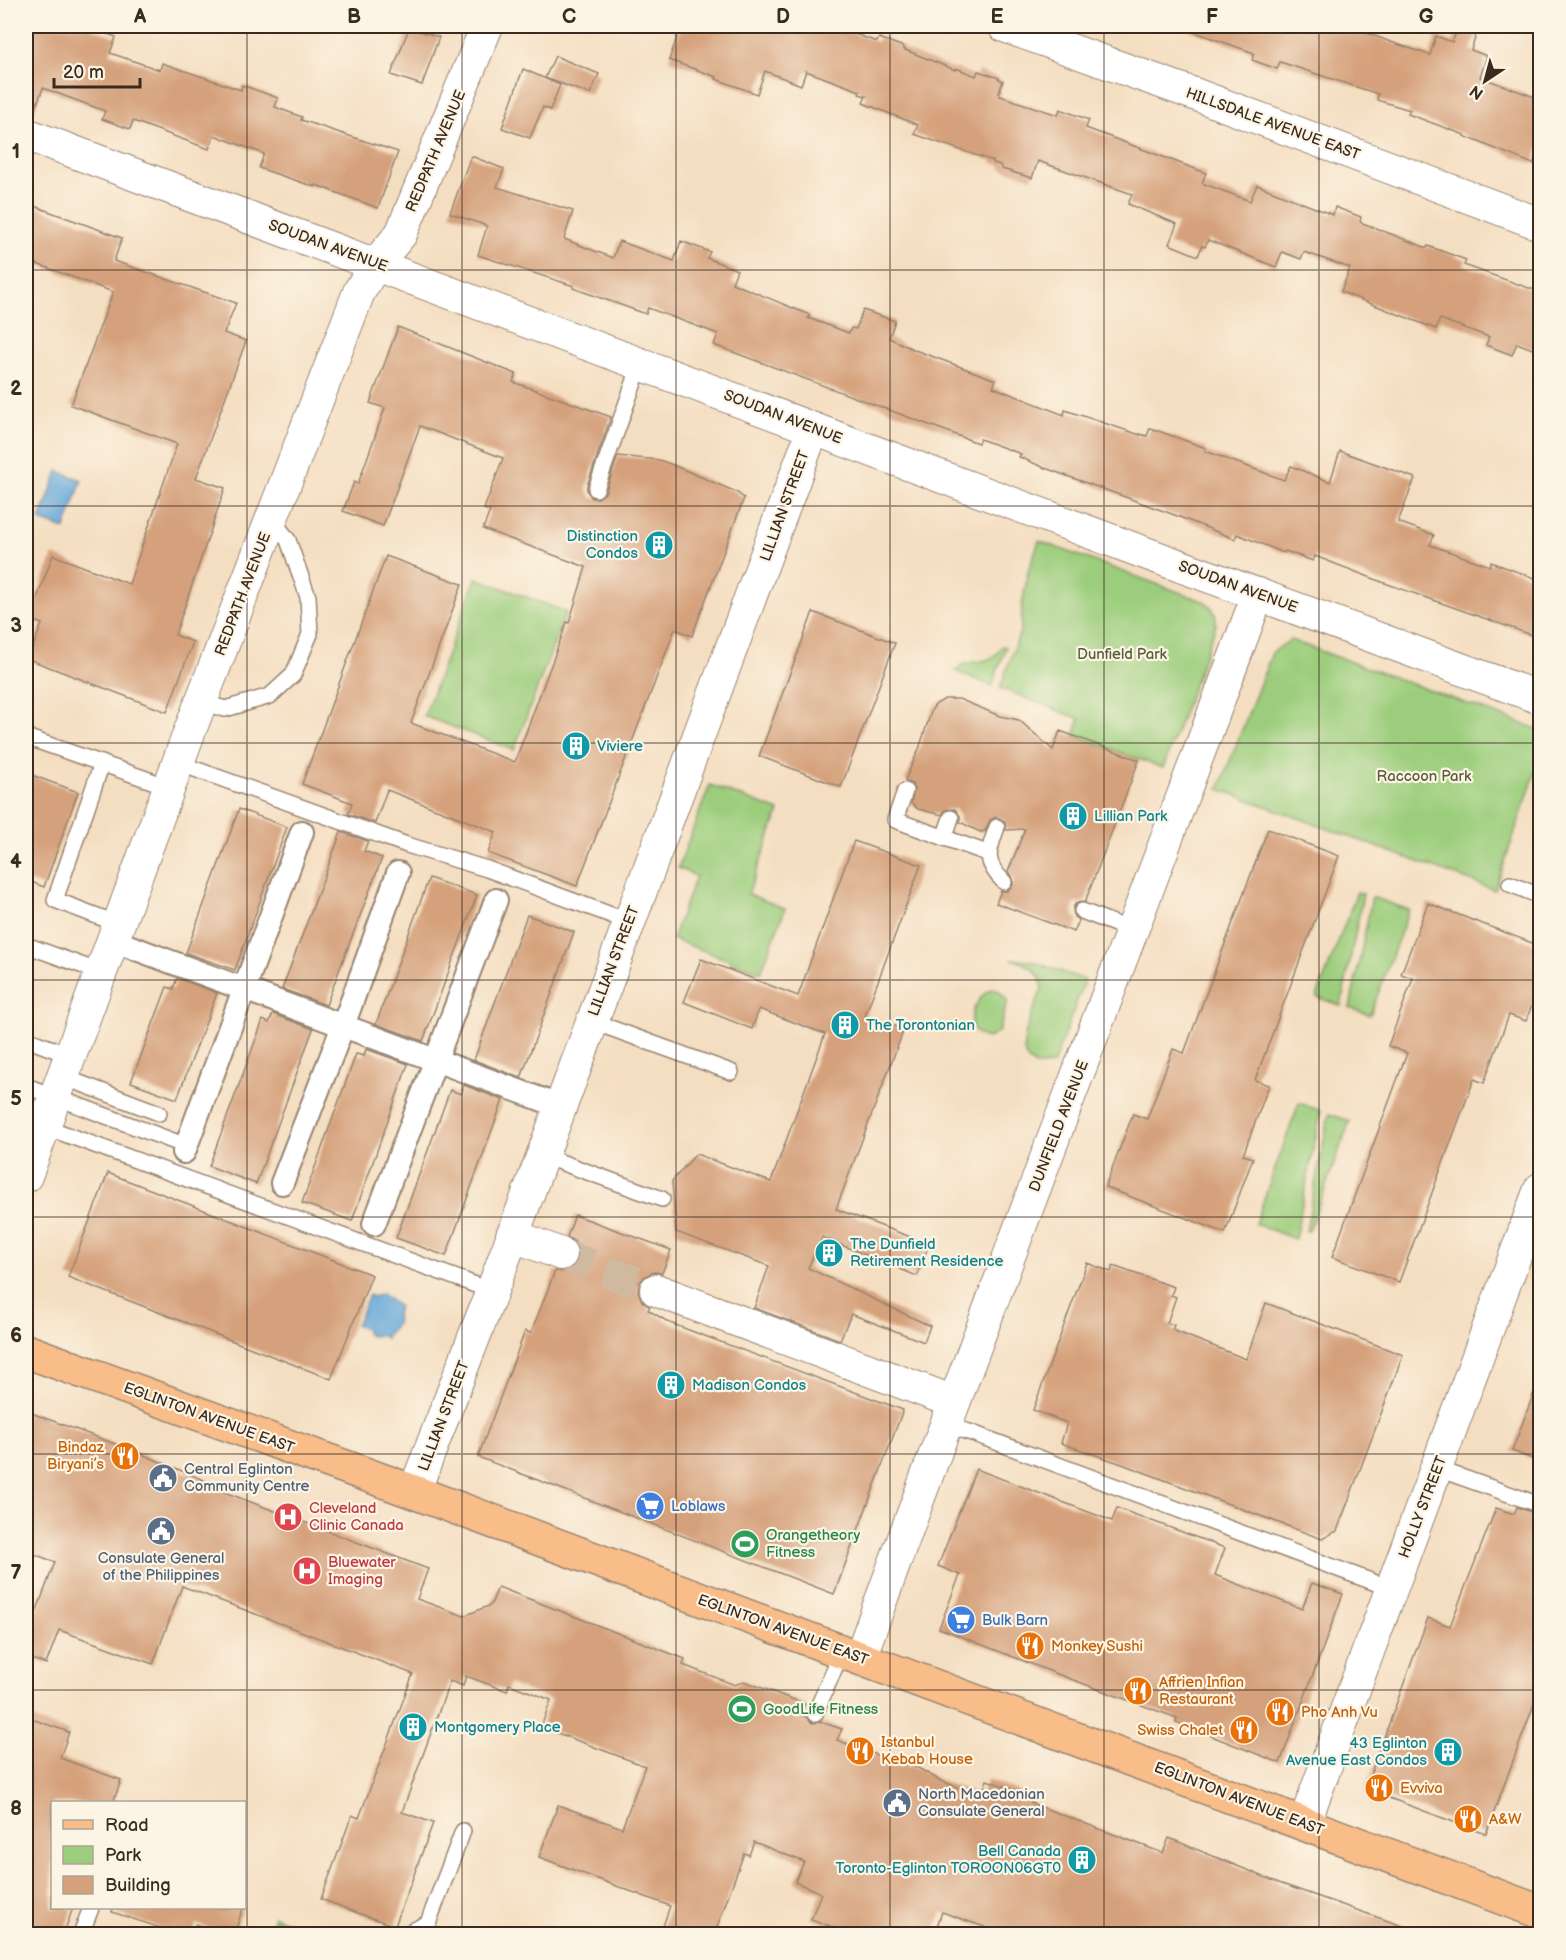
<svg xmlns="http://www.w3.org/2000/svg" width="1566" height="1960" viewBox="0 0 1566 1960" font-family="'Balsamiq Sans',sans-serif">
	<rect width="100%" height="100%" fill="#fcf5e5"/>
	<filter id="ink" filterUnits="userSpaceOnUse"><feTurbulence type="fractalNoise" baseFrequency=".0167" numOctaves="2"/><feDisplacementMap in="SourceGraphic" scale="12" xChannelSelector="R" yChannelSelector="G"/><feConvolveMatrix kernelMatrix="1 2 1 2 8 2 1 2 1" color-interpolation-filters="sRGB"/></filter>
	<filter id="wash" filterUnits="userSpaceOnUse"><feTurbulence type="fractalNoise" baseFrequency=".008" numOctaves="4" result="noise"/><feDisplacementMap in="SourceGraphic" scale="24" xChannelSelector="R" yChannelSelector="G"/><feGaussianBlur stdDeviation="1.35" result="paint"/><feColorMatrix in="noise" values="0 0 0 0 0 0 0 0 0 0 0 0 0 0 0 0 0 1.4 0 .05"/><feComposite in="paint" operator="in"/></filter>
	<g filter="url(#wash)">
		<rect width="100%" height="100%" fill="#f4dec1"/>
		<g fill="#9bcd7c" stroke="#6b7c4d" stroke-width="1.5">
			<path d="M1039,541L1203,601C1213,607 1217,613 1216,625L1163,768L1074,735L1080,719L1000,688L1021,629L1022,605L1028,572Z"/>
			<polygon points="476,578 566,612 514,750 424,716"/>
			<polygon points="1290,640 1540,730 1540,759 1495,890 1219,789 1272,653"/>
			<path d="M1002,646L1006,647L992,686L955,671C969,655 990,670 1002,646Z"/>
			<polygon points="710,785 779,811 748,894 785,909 761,972 672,939 696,876 678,868"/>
			<polygon points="1357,892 1363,894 1341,1006 1317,997"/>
			<polygon points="1372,897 1409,910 1370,1015 1350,1008"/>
			<path d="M1012,959L1031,961L1085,980L1053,1065C1049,1065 1043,1066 1038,1066C1007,1059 1036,1006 1042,989C1041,970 1029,965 1012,959Z"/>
			<path d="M991,989L998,990L1008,1000L999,1031L989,1038C959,1034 973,999 991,989Z"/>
			<polygon points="1299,1103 1321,1111 1295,1239 1255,1224"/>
			<polygon points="1329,1114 1350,1121 1309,1231 1306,1231"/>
		</g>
		<polygon fill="#7cb06c" stroke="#5c6d45" stroke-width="1.5" points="274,1916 317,1934 267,1934"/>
		<g fill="#65a7d9" stroke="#50687c" stroke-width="1.5">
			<polygon points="58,471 82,480 65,529 40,520"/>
			<polygon points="382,1294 399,1307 396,1313 397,1324 388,1333 386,1338 380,1335 371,1336 366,1333 366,1328 356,1325 369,1295 373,1297"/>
		</g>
		<g id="blocks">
			<g fill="#d5a17c">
				<polygon points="26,26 85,26 116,37 110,53 160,70 162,63 241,90 242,85 278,98 275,107 302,117 301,120 398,152 378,208 316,185 315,187 259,168 264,154 214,135 209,149 133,121 130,129 102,119 105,111 43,88 32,117 26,116"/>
				<polygon points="681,26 833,26 877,42 879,38 904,47 903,49 955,70 956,68 976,76 978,71 999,78 999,79 1003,81 999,93 1000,96 1058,115 1060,109 1089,120 1086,128 1206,173 1202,183 1250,201 1257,185 1333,215 1335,207 1361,217 1360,222 1427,248 1428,246 1466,260 1464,265 1540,292 1540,352 1517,343 1512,355 1486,345 1489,337 1440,319 1436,329 1341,292 1350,268 1304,252 1301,259 1282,252 1276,267 1208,240 1205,247 1202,246 1198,256 1169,244 1177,224 1128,204 1132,194 1038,161 1032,178 1002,169 1000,165 993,163 993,161 914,134 918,125 863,103 866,96 859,94 860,91 806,71 801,85 765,71 757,94 716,79 717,77 669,60"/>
				<polygon points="1186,26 1350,26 1388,41 1430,55 1436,36 1452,42 1459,26 1479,26 1471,50 1487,56 1480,77 1540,99 1540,145 1533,164 1464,136 1465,135 1408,114 1410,110 1377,100 1378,94 1280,62 1277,69 1252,60 1254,53 1186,29"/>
				<polygon points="409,28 439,37 422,85 391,75"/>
				<polygon points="555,56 599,74 590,94 545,78"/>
				<polygon points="523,69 560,85 550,110 543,107 530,138 502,128"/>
				<polygon points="471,156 504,169 497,187 573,211 564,239 613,258 619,241 674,261 681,241 710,252 707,258 737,270 732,283 810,315 808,318 849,333 851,328 856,329 863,310 895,321 889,338 915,350 996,380 993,387 1064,415 1065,410 1140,435 1140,434 1147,436 1150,428 1206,448 1205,451 1284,480 1291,466 1330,482 1340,451 1415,478 1398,522 1434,535 1430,545 1490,566 1491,562 1540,580 1540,638 1382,582 1315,556 1313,561 1285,551 1284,553 1237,534 1235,539 1172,514 1045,468 1019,457 1021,454 980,439 978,443 714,345 718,334 648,308 646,314 573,288 574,286 478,255 487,226 450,213"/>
				<polygon points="26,203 122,238 114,261 236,303 224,333 246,341 196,478 225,488 175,635 193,642 167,712 28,659 42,624 29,619 53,555 129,584 177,444 71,405 113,292 26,260"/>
				<polygon points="398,327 516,374 513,382 611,417 587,486 587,491 592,498 598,498 605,493 618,456 659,460 673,465 736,492 744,498 692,636 675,629 577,886 488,853 496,832 387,790 375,823 348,814 352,803 302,784 386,556 462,584 411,723 515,762 567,622 569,623 586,567 483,529 490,511 484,509 503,458 420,426 383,526 343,511 354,482 358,484 385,408 370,403"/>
				<polygon points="813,612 895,643 841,787 759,756"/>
				<polygon points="945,699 959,699 1000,716 1019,720 1053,750 1060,731 1139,760 1085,902 1076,903 1073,908 1074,917 1079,920 1074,932 996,903 1001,891 1007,891 1013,885 1013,879 1008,872 1025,829 1006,830 1005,821 996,817 990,820 985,831 980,832 960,822 960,816 955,809 945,810 942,815 918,809 911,803 914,789 912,784 905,780 919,749 932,709 936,704"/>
				<polygon points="26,773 78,792 44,887 26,880"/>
				<polygon points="239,809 287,827 235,970 186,953"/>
				<polygon points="1268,829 1339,856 1255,1080 1269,1085 1243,1155 1253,1158 1225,1233 1105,1187 1133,1114 1147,1119 1173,1049 1184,1053"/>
				<polygon points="341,832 368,841 364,851 382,858 326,1005 282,989"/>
				<polygon points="854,841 921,865 865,1016 904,1029 836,1209 929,1244 917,1276 822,1237 808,1268 930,1326 924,1342 851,1314 840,1340 754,1308 769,1266 676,1232 672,1181 696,1154 771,1182 825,1034 759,1009 752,1029 684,1002 701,959 798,996"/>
				<polygon points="429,878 477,895 423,1041 376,1024"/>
				<polygon points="1428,903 1540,946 1540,983 1526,1021 1509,1015 1484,1083 1474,1079 1399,1282 1332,1257 1407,1053 1388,1046 1413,978 1401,974"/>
				<polygon points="527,915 574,932 521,1078 474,1060"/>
				<polygon points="177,978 217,993 177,1099 131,1082 167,987 173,989"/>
				<polygon points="273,1014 313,1029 256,1184 209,1166 263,1020 269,1023"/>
				<polygon points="366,1049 408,1064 352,1221 302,1203 356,1054 364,1056"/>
				<polygon points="464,1085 503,1100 446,1256 396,1238 450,1090 461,1094"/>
				<polygon points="108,1173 372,1275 331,1379 68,1277"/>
				<polygon points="575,1215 671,1250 662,1273 654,1272 645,1276 639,1283 638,1292 642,1301 650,1307 648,1310 670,1323 903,1410 834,1594 478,1457 525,1331 531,1333 555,1271 564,1272 573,1268 578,1261 579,1251 575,1242 567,1237"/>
				<polygon points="1087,1263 1111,1272 1113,1266 1174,1287 1171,1295 1176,1297 1167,1323 1174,1325 1172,1330 1246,1359 1266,1303 1403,1355 1337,1531 1322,1539 1122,1464 1061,1443 1067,1423 1033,1410"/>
				<polygon points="1538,1382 1540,1382 1540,1462 1512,1451"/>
				<polygon points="26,1411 137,1452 220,1487 219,1490 428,1569 417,1599 464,1616 491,1605 498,1587 685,1659 683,1665 735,1685 744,1681 805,1704 801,1715 806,1717 812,1723 821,1722 842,1729 837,1740 903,1765 918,1768 941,1781 981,1796 987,1780 1033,1796 1031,1803 1163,1853 1169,1838 1279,1883 1417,1931 1416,1935 1007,1935 942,1912 934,1935 853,1935 811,1919 821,1893 795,1882 804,1862 754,1842 749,1855 744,1853 714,1935 660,1935 670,1906 539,1857 558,1805 622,1828 645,1766 541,1727 551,1700 509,1684 507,1691 466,1676 463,1686 450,1681 402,1812 433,1823 395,1926 363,1915 321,1899 352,1815 359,1818 413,1674 182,1586 153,1664 59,1630 46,1664 26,1657 26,1639 55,1562 26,1551"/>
				<polygon points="976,1469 1112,1521 1117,1508 1225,1548 1215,1575 1302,1609 1312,1583 1343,1594 1280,1763 1176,1722 1177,1718 1057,1674 939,1628 960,1575 938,1566"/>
				<polygon points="1517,1507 1540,1515 1540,1688 1486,1834 1365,1789 1428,1618 1450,1626 1496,1508 1514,1514"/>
				<polygon points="26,1717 69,1732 60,1758 121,1780 113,1803 52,1803 52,1908 73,1908 63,1935 34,1935 26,1931"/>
				<polygon points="113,1908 243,1908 234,1935 227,1935 196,1924 193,1935 182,1935 112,1912"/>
			</g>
		</g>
	</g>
	<g filter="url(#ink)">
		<use href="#blocks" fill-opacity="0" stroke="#988470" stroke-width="1.5"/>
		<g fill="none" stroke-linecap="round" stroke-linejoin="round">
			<polyline stroke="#cfbaa0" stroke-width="32" stroke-dasharray="32 16" stroke-linecap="butt" points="561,1254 656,1290"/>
			<g stroke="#988470" stroke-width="18">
				<g id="service">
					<polyline points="596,489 641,363"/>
					<polyline points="201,702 225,709 270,696 293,675 310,634 308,597 288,540 272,519"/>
					<polyline points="26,737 169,787"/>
					<polyline points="102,763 55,900 118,924"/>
					<polyline points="178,763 407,845 487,869 630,922"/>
					<polyline points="905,791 895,820 987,853"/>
					<path d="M997,827C988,853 983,861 1004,882"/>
					<polyline points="944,838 951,818"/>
					<polyline points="1510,884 1540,896"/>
					<polyline points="1082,911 1133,931"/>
					<polyline points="26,945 100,972"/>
					<polyline points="591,1021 731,1072"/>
					<polyline points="26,1039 69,1055"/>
					<polyline points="61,1076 159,1113"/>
					<polyline points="26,1086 181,1144"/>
					<polyline points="43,1126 492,1291"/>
					<polyline points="541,1155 662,1199"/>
					<polyline points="945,1425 972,1433 1392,1589"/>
					<polyline points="1438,1469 1540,1505"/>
					<polyline points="815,1714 842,1651"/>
					<polyline points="81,1934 91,1908"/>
					<polyline points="407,1934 428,1923 463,1831"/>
				</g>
			</g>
			<g stroke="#988470" stroke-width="26">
				<g id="pedestrian">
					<polyline points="112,940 559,1106"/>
					<polyline points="184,1152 302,832"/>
					<polyline points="282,1183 343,1026 398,873"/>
					<polyline points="374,1224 496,900"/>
				</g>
			</g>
			<g stroke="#988470" stroke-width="34">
				<g id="minor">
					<polyline points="1004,26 1197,95 1540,224"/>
					<polyline points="26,134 1145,553 1540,698"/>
					<polyline points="26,1176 189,733 359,292 375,265 401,234 487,26"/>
					<polyline points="512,1235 561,1254"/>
					<polyline points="656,1290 954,1402"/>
					<polyline points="414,1492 492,1291 813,429"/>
					<path d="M860,1658C989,1302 1127,949 1258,594"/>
					<polyline points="1304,1824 1540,1189"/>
				</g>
			</g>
			<g stroke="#988470" stroke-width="36">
				<polyline id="primary" points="26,1351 414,1492 1540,1912"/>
			</g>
			<use href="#service" stroke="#fff" stroke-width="15"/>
			<use href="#pedestrian" stroke="#fff" stroke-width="22"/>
			<use href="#minor" stroke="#fff" stroke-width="32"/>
			<use href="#primary" stroke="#f8bd89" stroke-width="33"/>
		</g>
	</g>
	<path fill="none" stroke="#3b2a1e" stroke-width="1.5" stroke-opacity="0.55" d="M247,26V1934M462,26V1934M676,26V1934M890,26V1934M1104,26V1934M1319,26V1934M26,270H1540M26,506H1540M26,743H1540M26,980H1540M26,1217H1540M26,1454H1540M26,1690H1540"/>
	<defs>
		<g id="building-disc" transform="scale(1.5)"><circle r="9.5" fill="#0f9aa8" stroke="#fcf5e5"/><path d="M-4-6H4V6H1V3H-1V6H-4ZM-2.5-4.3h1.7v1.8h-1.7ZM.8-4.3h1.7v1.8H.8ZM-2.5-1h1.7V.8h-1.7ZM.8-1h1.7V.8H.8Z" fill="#fff"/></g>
		<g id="restaurant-disc" transform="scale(1.5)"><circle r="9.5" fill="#e8710a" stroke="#fcf5e5"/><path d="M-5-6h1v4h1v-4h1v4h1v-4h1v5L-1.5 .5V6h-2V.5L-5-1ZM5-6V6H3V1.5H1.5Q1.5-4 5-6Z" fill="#fff"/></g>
		<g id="civic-disc" transform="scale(1.5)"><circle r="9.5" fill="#5c6f8a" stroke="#fcf5e5"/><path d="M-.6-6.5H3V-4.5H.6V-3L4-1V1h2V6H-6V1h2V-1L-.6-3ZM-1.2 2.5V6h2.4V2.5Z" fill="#fff"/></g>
		<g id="supermarket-disc" transform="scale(1.5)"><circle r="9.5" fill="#3f7fe0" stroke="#fcf5e5"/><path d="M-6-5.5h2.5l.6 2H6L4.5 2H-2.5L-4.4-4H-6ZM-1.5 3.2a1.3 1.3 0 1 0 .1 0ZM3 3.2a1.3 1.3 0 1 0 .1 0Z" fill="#fff"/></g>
		<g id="hospital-disc" transform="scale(1.5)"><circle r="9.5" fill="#e0444e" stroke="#fcf5e5"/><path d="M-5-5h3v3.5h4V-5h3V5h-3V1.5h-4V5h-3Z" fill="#fff"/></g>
		<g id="stadium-disc" transform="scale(1.5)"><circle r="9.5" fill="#2e9e5b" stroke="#fcf5e5"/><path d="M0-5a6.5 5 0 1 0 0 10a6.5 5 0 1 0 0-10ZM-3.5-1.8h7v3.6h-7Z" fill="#fff"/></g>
	</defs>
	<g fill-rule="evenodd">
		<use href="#building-disc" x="659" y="545"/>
		<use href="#building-disc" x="576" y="746"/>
		<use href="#building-disc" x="1073" y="816"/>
		<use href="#building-disc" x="845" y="1025"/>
		<use href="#building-disc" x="829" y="1253"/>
		<use href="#building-disc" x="671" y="1385"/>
		<use href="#restaurant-disc" x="125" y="1456"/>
		<use href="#civic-disc" x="163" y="1478"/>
		<use href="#supermarket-disc" x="650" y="1506"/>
		<use href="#hospital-disc" x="288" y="1517"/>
		<use href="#civic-disc" x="161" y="1531"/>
		<use href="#stadium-disc" x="745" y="1544"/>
		<use href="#hospital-disc" x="307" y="1571"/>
		<use href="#supermarket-disc" x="961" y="1620"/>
		<use href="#restaurant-disc" x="1030" y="1646"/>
		<use href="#restaurant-disc" x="1138" y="1691"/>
		<use href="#stadium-disc" x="742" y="1709"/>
		<use href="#restaurant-disc" x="1280" y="1712"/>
		<use href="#building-disc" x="413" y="1727"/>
		<use href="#restaurant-disc" x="1244" y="1730"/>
		<use href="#restaurant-disc" x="860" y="1751"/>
		<use href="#building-disc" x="1448" y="1752"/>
		<use href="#restaurant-disc" x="1379" y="1788"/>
		<use href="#civic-disc" x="897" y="1803"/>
		<use href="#restaurant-disc" x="1468" y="1819"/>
		<use href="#building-disc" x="1082" y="1860"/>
	</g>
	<g text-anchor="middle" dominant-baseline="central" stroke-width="4.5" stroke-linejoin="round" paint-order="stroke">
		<g font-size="15" fill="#3b2a1e" stroke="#fcf5e5">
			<text transform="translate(1273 124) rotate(20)">HILLSDALE AVENUE EAST</text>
			<text transform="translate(436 151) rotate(-67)">REDPATH AVENUE</text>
			<text transform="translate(328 246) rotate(20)">SOUDAN AVENUE</text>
			<text transform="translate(783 417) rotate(21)">SOUDAN AVENUE</text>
			<text transform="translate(785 506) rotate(-70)">LILLIAN STREET</text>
			<text transform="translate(1238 587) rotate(20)">SOUDAN AVENUE</text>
			<text transform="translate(243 594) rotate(-69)">REDPATH AVENUE</text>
			<text transform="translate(614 961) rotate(-69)">LILLIAN STREET</text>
			<text transform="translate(1059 1126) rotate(-69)">DUNFIELD AVENUE</text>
			<text transform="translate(444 1416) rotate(-69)">LILLIAN STREET</text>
			<text transform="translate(209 1418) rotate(20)">EGLINTON AVENUE EAST</text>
			<text transform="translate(1423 1507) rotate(-69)">HOLLY STREET</text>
			<text transform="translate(783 1630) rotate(20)">EGLINTON AVENUE EAST</text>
			<text transform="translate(1239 1799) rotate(21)">EGLINTON AVENUE EAST</text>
		</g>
		<g font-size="15" fill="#0d838f" stroke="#fcf5e5" text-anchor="start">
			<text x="638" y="536" text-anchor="end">Distinction<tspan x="638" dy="17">Condos</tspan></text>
			<text x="597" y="746">Viviere</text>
			<text x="1094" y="816">Lillian Park</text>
			<text x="866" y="1025">The Torontonian</text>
			<text x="850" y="1244">The Dunfield<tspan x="850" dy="17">Retirement Residence</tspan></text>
			<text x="692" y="1385">Madison Condos</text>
			<text x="434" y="1727">Montgomery Place</text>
			<text x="1427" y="1743" text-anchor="end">43 Eglinton<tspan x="1427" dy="17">Avenue East Condos</tspan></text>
			<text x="1061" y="1851" text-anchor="end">Bell Canada<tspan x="1061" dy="17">Toronto-Eglinton TOROON06GT0</tspan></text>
		</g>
		<g font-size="15" fill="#585b3a" stroke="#fcf5e5">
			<text x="1122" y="654">Dunfield Park</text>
			<text x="1424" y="776">Raccoon Park</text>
		</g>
		<g font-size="15" fill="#c56008" stroke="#fcf5e5" text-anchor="start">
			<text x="104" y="1447" text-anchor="end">Bindaz<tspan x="104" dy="17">Biryani’s</tspan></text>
			<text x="1051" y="1646">Monkey Sushi</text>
			<text x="1159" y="1682">Affrien Infian<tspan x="1159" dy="17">Restaurant</tspan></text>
			<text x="1301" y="1712">Pho Anh Vu</text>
			<text x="1223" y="1730" text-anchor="end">Swiss Chalet</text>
			<text x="881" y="1742">Istanbul<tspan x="881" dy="17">Kebab House</tspan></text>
			<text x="1400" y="1788">Evviva</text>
			<text x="1489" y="1819">A&amp;W</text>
		</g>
		<g font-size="15" fill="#4e5e75" stroke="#fcf5e5" text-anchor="start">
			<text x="184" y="1469">Central Eglinton<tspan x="184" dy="17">Community Centre</tspan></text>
			<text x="161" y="1558" text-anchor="middle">Consulate General<tspan x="161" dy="17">of the Philippines</tspan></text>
			<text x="918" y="1794">North Macedonian<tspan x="918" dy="17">Consulate General</tspan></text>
		</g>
		<g font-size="15" fill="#366cbe" stroke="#fcf5e5" text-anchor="start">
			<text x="671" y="1506">Loblaws</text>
			<text x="982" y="1620">Bulk Barn</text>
		</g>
		<g font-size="15" fill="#be3a42" stroke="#fcf5e5" text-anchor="start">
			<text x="309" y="1508">Cleveland<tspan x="309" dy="17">Clinic Canada</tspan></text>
			<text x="328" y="1562">Bluewater<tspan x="328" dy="17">Imaging</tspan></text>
		</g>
		<g font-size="15" fill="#27864d" stroke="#fcf5e5" text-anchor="start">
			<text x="766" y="1535">Orangetheory<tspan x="766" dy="17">Fitness</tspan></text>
			<text x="763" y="1709">GoodLife Fitness</text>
		</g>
	</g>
	<rect width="1566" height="1960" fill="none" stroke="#fcf5e5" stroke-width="66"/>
	<rect x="51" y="1801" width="195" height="108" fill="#fcf5e5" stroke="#afa495" stroke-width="1.5"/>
	<rect x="63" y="1820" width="30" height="9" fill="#f8bd89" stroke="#afa495" stroke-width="1.5"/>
	<text x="105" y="1831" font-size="18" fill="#3b2a1e">Road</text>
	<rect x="63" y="1846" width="30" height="18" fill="#9bcd7c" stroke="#afa495" stroke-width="1.5"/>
	<text x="105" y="1861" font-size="18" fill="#3b2a1e">Park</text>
	<rect x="63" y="1876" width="30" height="18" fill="#d5a17c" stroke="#afa495" stroke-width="1.5"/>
	<text x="105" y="1891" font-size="18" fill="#3b2a1e">Building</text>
	<g transform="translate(1485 81) rotate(216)" stroke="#fcf5e5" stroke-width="4.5" paint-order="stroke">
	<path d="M0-4.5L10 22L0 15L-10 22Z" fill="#3b2a1e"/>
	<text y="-9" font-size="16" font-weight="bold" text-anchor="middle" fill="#3b2a1e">N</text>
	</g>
	<path d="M54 78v9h86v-9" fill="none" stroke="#3b2a1e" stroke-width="3"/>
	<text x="63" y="78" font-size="18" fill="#3b2a1e" stroke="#fcf5e5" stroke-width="4.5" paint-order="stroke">20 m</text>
	<rect x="33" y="33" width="1500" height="1894" fill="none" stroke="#3b2a1e" stroke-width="2"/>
	<g font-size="20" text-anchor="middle" font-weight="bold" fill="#3b2a1e">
		<text x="140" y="23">A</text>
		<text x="354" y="23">B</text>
		<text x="569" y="23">C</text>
		<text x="783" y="23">D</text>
		<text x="997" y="23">E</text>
		<text x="1212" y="23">F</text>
		<text x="1426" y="23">G</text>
		<text x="16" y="158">1</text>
		<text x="16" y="395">2</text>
		<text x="16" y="632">3</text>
		<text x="16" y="868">4</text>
		<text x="16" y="1105">5</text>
		<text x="16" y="1342">6</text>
		<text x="16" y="1579">7</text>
		<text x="16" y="1815">8</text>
	</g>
</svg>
